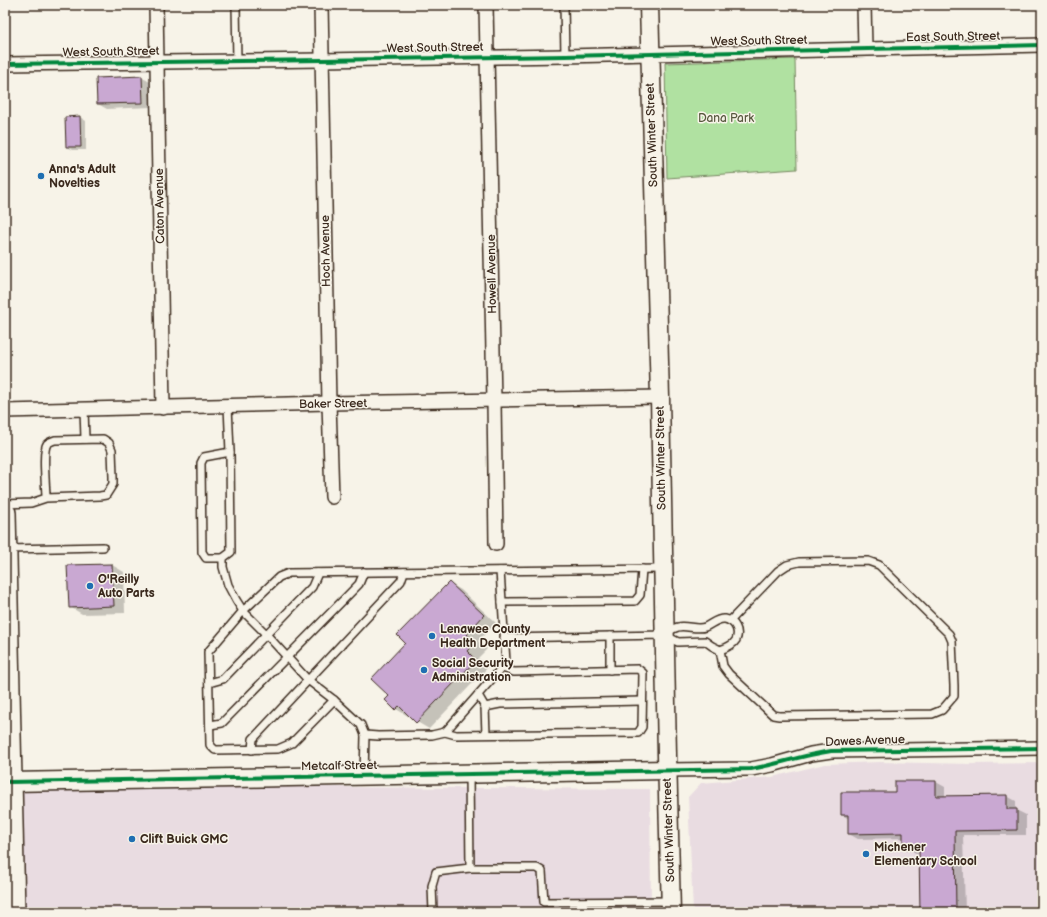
<svg xmlns="http://www.w3.org/2000/svg" width="1047" height="917" viewBox="0 0 1047 917" font-family="'Balsamiq Sans',sans-serif">
	<rect width="100%" height="100%" fill="#f7f3e8"/>
	<filter id="ink" filterUnits="userSpaceOnUse"><feTurbulence type="fractalNoise" baseFrequency=".025" numOctaves="2"/><feDisplacementMap in="SourceGraphic" scale="8" xChannelSelector="R" yChannelSelector="G"/><feConvolveMatrix kernelMatrix="1 2 1 2 8 2 1 2 1" color-interpolation-filters="sRGB"/></filter>
	<g filter="url(#ink)">
		<g fill="#e9dce1">
			<polygon points="880,762 971,764 1042,763 1042,912 693,912 688,797 701,783 772,777 825,764"/>
			<polygon points="5,785 650,789 651,912 5,912"/>
		</g>
		<polygon fill="#b0e1a1" stroke="#768660" points="795,59 797,169 667,178 665,63"/>
		<g fill="#0003">
			<polygon points="141,77 150,82 151,107 107,109 98,104"/>
			<polygon points="80,117 86,121 86,150 73,150 67,147"/>
			<polygon points="112,565 124,572 125,613 82,614 70,607"/>
			<polygon points="449,583 461,590 496,623 478,641 487,649 478,658 488,667 429,729 417,722 409,715 408,716 396,709 386,700 390,696 407,643"/>
			<polygon points="936,782 945,787 945,797 1007,796 1016,801 1016,810 1026,815 1026,835 963,835 965,912 921,912 920,853 917,854 908,848 907,843 904,841 904,838 858,839 849,834 849,819 842,815 896,793"/>
		</g>
		<g fill="#c9a8d2" stroke="#3b2a1e">
			<polygon points="142,76 143,103 97,104 96,78"/>
			<polygon points="80,116 81,147 66,147 65,117"/>
			<polygon points="112,564 114,606 69,608 67,565"/>
			<polygon points="449,582 484,615 467,634 475,642 467,651 476,660 416,723 399,706 395,710 385,700 389,696 371,679 405,643 397,635"/>
			<polygon points="895,781 936,781 936,796 1007,795 1007,809 1017,809 1017,830 955,831 956,912 920,912 919,849 907,849 906,842 903,842 903,833 848,834 848,815 841,815 841,792 895,792"/>
		</g>
		<g fill="none" stroke-linecap="round" stroke-linejoin="round">
			<g stroke="#3b2a1e" stroke-width="10">
				<g id="lane">
					<polyline points="236,5 237,61"/>
					<polyline points="564,5 565,56"/>
					<polyline points="228,406 230,452 231,552 223,558 223,567 228,585 236,600 243,611 266,634 308,680 334,700 361,725 365,735 364,776"/>
					<polyline points="84,409 85,439"/>
					<path d="M5,504L31,503L46,498L100,496L106,495L113,484V477L112,450L109,443L103,439L55,440C52,441 49,442 47,444C42,451 46,487 46,498"/>
					<polyline points="8,549 103,547"/>
					<polyline points="223,558 206,558 202,552 201,463 204,457 230,452"/>
					<polyline points="502,602 635,601 640,595 642,569"/>
					<polyline points="610,636 610,670"/>
					<path d="M504,638L664,635C668,632 673,628 678,627C686,625 697,630 705,627C712,624 717,618 725,619C735,621 740,631 736,640C733,645 726,648 720,650L712,646L705,641L678,642L666,636"/>
					<polyline points="720,650 723,666 729,674 773,715 779,716 932,714 942,710 954,696 954,686 952,641 949,634 879,565 868,561 799,562 787,565 778,571 730,621"/>
					<polyline points="209,683 223,679 312,587 318,573"/>
					<polyline points="478,695 485,707 486,734"/>
					<polyline points="334,700 292,743 278,749 215,750 210,745 208,652 243,611 279,577 289,573 663,569"/>
					<polyline points="485,707 500,704 642,701"/>
					<polyline points="210,725 222,723 359,584 364,572"/>
					<polyline points="445,732 456,735 638,733 642,727 643,673 638,669 514,672 502,668"/>
					<polyline points="365,735 378,736 432,735 445,732 498,672 506,662 500,571"/>
					<polyline points="252,750 253,739 401,581 404,572"/>
					<polyline points="469,774 470,868 537,868 542,871 544,902 671,901"/>
					<polyline points="433,912 432,886 436,872 470,868"/>
				</g>
			</g>
			<g stroke="#3b2a1e" stroke-width="16">
				<g id="street">
					<polyline points="156,5 163,408"/>
					<polyline points="321,5 329,403 332,497"/>
					<polyline points="486,5 494,401 496,544"/>
					<polyline points="864,5 865,48"/>
					<polyline points="5,64 322,60 565,56 1042,45"/>
					<polyline points="5,411 329,403 660,397"/>
					<polyline points="667,770 751,769 772,765 811,754 831,751 1042,748"/>
				</g>
			</g>
			<g stroke="#3b2a1e" stroke-width="21">
				<g id="secondary">
					<polyline points="649,5 660,397 667,755 671,912"/>
					<polyline points="10,782 667,770"/>
				</g>
			</g>
			<g stroke="#3b2a1e" stroke-width="24">
				<polyline id="primary" points="5,513 14,912"/>
			</g>
			<use href="#lane" stroke="#f7f3e8" stroke-width="7"/>
			<use href="#street" stroke="#f7f3e8" stroke-width="13"/>
			<use href="#secondary" stroke="#f7f3e8" stroke-width="18"/>
			<use href="#primary" stroke="#f7f3e8" stroke-width="21"/>
			<g stroke="#f7f3e8" stroke-width="6">
				<g id="cycleway">
					<polyline points="5,64 322,60 565,56 1042,45"/>
					<path d="M5,781L10,782L751,769C778,764 804,755 831,751L1042,748"/>
				</g>
			</g>
			<use href="#cycleway" stroke="#00873e" stroke-width="4"/>
		</g>
	</g>
	<g fill="#1f6fb2" stroke="#f7f3e8" stroke-width="1.5">
		<circle cx="41" cy="176" r="4"/>
		<circle cx="90" cy="586" r="4"/>
		<circle cx="432" cy="636" r="4"/>
		<circle cx="424" cy="670" r="4"/>
		<circle cx="132" cy="839" r="4"/>
		<circle cx="866" cy="854" r="4"/>
	</g>
	<g text-anchor="middle" dominant-baseline="central" stroke-width="3" stroke-linejoin="round" paint-order="stroke">
		<g font-size="12" fill="#3b2a1e" stroke="#f7f3e8">
			<text transform="translate(953 37) rotate(-1)">East South Street</text>
			<text transform="translate(759 41) rotate(-1)">West South Street</text>
			<text transform="translate(435 48) rotate(-1)">West South Street</text>
			<text transform="translate(111 52) rotate(-1)">West South Street</text>
			<text transform="translate(652 135) rotate(-92)">South Winter Street</text>
			<text transform="translate(160 206) rotate(-91)">Caton Avenue</text>
			<text transform="translate(326 251) rotate(-91)">Hoch Avenue</text>
			<text transform="translate(492 274) rotate(-91)">Howell Avenue</text>
			<text transform="translate(333 404) rotate(-1)">Baker Street</text>
			<text transform="translate(661 458) rotate(-91)">South Winter Street</text>
			<text transform="translate(865 741) rotate(-2)">Dawes Avenue</text>
			<text transform="translate(339 766) rotate(-1)">Metcalf Street</text>
			<text transform="translate(669 830) rotate(-92)">South Winter Street</text>
		</g>
		<g font-size="12" fill="#58583f" stroke="#f7f3e8">
			<text x="726" y="118">Dana Park</text>
		</g>
		<g font-size="12" font-weight="bold" fill="#3b2a1e" stroke="#f7f3e8" text-anchor="start">
			<text x="49" y="169">Anna's Adult<tspan x="49" dy="14">Novelties</tspan></text>
			<text x="98" y="579">O'Reilly<tspan x="98" dy="14">Auto Parts</tspan></text>
			<text x="440" y="629">Lenawee County<tspan x="440" dy="14">Health Department</tspan></text>
			<text x="432" y="663">Social Security<tspan x="432" dy="14">Administration</tspan></text>
			<text x="140" y="839">Clift Buick GMC</text>
			<text x="874" y="847">Michener<tspan x="874" dy="14">Elementary School</tspan></text>
		</g>
	</g>
	<rect width="1047" height="917" fill="none" stroke="#f7f3e8" stroke-width="20"/>
	<rect x="10" y="10" width="1027" height="897" fill="none" stroke="#3b2a1e" stroke-width="1.5" filter="url(#ink)"/>
</svg>
